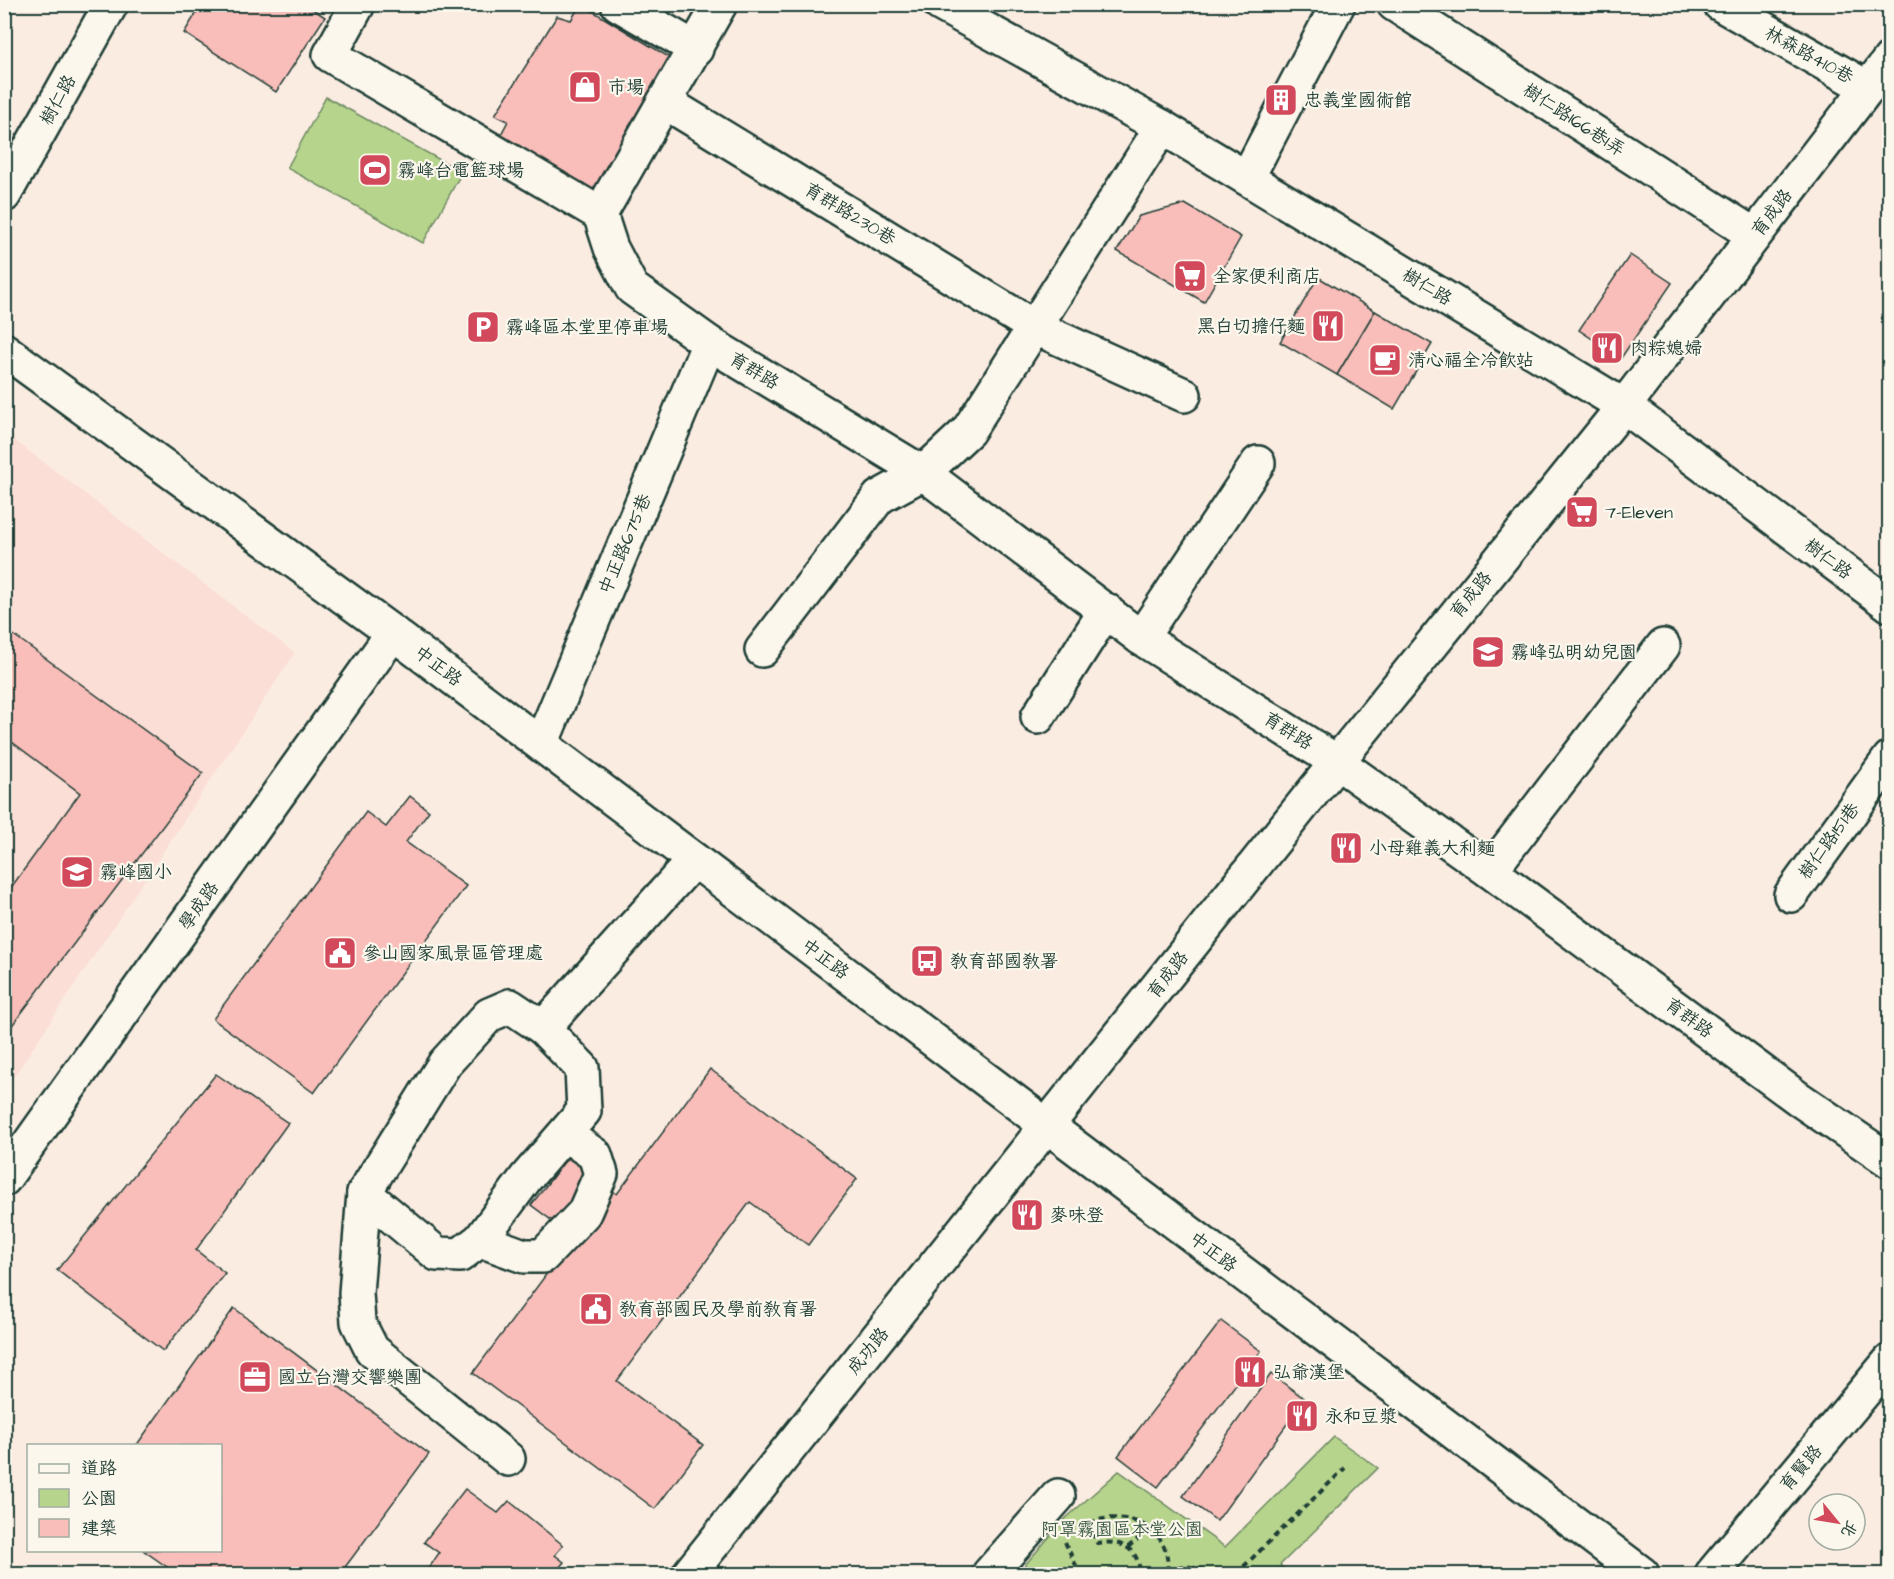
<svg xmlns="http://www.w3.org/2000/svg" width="1894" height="1579" viewBox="0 0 1894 1579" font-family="'Architects Daughter','LXGW WenKai TC',sans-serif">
	<rect width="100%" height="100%" fill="#fbece2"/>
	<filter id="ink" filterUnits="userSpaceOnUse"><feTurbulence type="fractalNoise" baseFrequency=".0167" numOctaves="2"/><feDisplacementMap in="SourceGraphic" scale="12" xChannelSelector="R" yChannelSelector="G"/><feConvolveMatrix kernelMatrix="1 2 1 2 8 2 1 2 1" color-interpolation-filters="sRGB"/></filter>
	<g filter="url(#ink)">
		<polygon fill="#fbded6" points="5,433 295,653 5,1090"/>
		<g fill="#b7d48d" stroke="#6b8860" stroke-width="1.5">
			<polygon points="326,97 462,172 423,243 287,168"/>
			<polygon points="1334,1437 1378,1468 1280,1565 1288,1574 1017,1574 1065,1519 1119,1471 1225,1547"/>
		</g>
		<g fill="#fabeba" stroke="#1f3d34" stroke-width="1.5">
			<polygon points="202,4 305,4 325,17 276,92 184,33"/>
			<polygon points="581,4 672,59 596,194 497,142 508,121 495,115 557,16 571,20"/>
			<polygon points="1185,204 1241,237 1204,302 1117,251 1139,216"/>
			<polygon points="1630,255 1672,283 1621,358 1579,330"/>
			<polygon points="1318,277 1375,311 1337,375 1280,342"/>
			<polygon points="1375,311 1432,344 1394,409 1337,375"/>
			<polygon points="4,628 203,773 4,1036 4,897 80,793 4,736"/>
			<polygon points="410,796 429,811 406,842 466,886 314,1093 213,1019 366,812 386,827"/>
			<polygon points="710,1069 857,1179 808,1245 750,1202 617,1381 703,1445 655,1509 473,1373 574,1237 531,1205 568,1157 617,1194"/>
			<polygon points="216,1074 288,1123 196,1250 225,1273 163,1351 57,1270"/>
			<polygon points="234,1308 429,1454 340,1574 177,1574 143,1550 220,1550 220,1446 136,1446"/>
			<polygon points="1221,1321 1261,1351 1158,1487 1118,1456"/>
			<polygon points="1271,1374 1305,1399 1217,1521 1183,1496"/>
			<polygon points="465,1489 498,1513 509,1501 563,1545 555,1555 564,1562 554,1574 425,1574 439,1553 424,1542"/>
		</g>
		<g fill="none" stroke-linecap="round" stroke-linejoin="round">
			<g stroke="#1f3d34" stroke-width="38">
				<g id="minor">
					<polyline points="358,4 330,55 600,214"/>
					<polyline points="618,4 696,49"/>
					<polyline points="720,4 600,214 611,248 632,288 709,343 923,473 1141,638 1337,762 1490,871 1799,1099 1890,1161"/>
					<polyline points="940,4 1162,127 1624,406 1890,605"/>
					<polyline points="1394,4 1754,235"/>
					<polyline points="1720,4 1868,88"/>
					<polyline points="665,102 1034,327 1184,395"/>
					<polyline points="1247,178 1338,4"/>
					<polyline points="4,195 111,4"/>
					<polyline points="4,350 393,633 1642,1574"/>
					<polyline points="1141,638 1258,463"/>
					<polyline points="762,650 879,497 923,473 968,431 1162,127"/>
					<polyline points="1038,717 1106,610"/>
					<polyline points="541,744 709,343"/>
					<polyline points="1490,871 1663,646"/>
					<polyline points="1791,895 1890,758"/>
					<polyline points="4,1179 393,633"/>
					<polyline points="364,1193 437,1254 460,1255 480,1240 526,1178 584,1111 582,1068 543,1028"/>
					<polyline points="480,1240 524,1256 543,1256 584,1213 601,1174 595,1155 565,1134"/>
					<polyline points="508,1459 372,1350 358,1322 356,1293 364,1193 445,1063 489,1015 510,1006 543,1028 694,860"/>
					<polyline points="689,1574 1337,762 1624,406 1890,59"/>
					<polyline points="989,1574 1058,1496"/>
					<polyline points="1712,1574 1890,1361"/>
				</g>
			</g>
			<g stroke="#1f3d34" stroke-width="4" stroke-dasharray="6 4.5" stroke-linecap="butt">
				<path d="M1088,1523L1097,1543C1121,1540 1139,1548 1140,1574"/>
				<path d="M1080,1527C1119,1506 1174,1523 1167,1574"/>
				<polyline points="1065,1542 1080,1574"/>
				<polyline points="1128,1547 1150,1529"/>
				<path d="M1168,1571C1183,1563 1195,1566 1210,1574"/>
				<polyline points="1236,1574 1345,1468"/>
			</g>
			<use href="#minor" stroke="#fbf7ec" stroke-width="33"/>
		</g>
	</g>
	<defs>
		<g id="shop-square" transform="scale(1.725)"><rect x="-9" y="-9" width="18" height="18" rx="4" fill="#d1495b" stroke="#fbf7ec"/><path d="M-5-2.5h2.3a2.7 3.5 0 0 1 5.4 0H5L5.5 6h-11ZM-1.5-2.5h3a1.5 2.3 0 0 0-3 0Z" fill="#fff"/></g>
		<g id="building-square" transform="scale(1.725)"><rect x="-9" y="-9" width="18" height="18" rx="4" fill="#d1495b" stroke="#fbf7ec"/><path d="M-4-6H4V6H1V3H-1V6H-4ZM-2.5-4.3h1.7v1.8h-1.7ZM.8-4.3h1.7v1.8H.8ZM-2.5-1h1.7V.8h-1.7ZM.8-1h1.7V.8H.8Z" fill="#fff"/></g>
		<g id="stadium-square" transform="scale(1.725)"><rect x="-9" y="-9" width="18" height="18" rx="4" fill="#d1495b" stroke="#fbf7ec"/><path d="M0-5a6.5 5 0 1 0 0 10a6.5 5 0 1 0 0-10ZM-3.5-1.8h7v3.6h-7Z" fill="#fff"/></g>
		<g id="supermarket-square" transform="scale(1.725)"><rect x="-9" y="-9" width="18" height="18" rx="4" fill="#d1495b" stroke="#fbf7ec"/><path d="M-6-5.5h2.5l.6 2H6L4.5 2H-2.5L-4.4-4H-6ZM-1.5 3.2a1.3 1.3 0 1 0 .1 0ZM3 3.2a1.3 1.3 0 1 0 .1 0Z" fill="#fff"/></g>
		<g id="restaurant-square" transform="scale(1.725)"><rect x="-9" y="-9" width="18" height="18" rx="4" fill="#d1495b" stroke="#fbf7ec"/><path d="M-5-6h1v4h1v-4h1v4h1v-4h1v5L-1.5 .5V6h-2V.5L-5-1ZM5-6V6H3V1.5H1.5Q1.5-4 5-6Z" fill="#fff"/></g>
		<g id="parking-square" transform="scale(1.725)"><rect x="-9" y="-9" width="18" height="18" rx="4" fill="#d1495b" stroke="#fbf7ec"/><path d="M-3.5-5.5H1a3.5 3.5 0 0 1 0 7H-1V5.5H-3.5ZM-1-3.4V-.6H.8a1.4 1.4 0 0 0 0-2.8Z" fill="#fff"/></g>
		<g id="cafe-square" transform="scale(1.725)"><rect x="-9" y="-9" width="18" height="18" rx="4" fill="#d1495b" stroke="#fbf7ec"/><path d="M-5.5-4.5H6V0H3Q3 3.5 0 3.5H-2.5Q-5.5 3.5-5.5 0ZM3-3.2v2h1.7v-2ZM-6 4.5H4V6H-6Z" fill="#fff"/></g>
		<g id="school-square" transform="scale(1.725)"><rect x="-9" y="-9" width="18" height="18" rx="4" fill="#d1495b" stroke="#fbf7ec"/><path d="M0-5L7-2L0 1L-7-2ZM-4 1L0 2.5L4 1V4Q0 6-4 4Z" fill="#fff"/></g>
		<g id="civic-square" transform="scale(1.725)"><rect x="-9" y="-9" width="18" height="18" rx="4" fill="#d1495b" stroke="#fbf7ec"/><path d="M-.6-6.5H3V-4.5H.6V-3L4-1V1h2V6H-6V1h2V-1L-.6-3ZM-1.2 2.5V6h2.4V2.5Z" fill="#fff"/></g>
		<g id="bus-square" transform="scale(1.725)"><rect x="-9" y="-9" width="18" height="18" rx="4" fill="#d1495b" stroke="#fbf7ec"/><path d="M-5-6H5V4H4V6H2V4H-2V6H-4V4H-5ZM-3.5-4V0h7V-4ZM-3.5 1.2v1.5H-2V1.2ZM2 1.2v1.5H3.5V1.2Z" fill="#fff"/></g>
		<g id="office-square" transform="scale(1.725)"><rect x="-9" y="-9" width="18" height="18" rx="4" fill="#d1495b" stroke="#fbf7ec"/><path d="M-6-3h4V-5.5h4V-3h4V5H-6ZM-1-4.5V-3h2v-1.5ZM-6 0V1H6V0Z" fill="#fff"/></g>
	</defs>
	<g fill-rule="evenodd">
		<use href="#shop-square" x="585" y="87"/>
		<use href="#building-square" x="1281" y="100"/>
		<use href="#stadium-square" x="375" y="170"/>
		<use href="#supermarket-square" x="1190" y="276"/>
		<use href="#restaurant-square" x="1328" y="326"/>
		<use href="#parking-square" x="483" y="327"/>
		<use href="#restaurant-square" x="1607" y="348"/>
		<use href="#cafe-square" x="1385" y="360"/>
		<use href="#supermarket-square" x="1582" y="512"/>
		<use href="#school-square" x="1488" y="652"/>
		<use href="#restaurant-square" x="1346" y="848"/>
		<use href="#school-square" x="77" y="872"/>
		<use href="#civic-square" x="340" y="953"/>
		<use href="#bus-square" x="927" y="961"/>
		<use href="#restaurant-square" x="1027" y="1215"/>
		<use href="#civic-square" x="596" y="1309"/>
		<use href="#restaurant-square" x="1250" y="1372"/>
		<use href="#office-square" x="255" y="1377"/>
		<use href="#restaurant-square" x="1302" y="1416"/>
	</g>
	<g text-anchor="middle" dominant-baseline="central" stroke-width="4.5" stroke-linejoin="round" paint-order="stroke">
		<g font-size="18" fill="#1f3d34" stroke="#fbf7ec">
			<text transform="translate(1809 55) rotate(29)">林森路410巷</text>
			<text transform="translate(58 100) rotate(-61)">樹仁路</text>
			<text transform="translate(1574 120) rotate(33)">樹仁路166巷1弄</text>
			<text transform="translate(1772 213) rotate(-53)">育成路</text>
			<text transform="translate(850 214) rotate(31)">育群路230巷</text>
			<text transform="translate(1427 287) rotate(31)">樹仁路</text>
			<text transform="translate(754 371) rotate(31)">育群路</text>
			<text transform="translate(625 544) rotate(-67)">中正路675巷</text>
			<text transform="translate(1828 559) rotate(37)">樹仁路</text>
			<text transform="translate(1471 595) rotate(-51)">育成路</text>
			<text transform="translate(438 666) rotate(37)">中正路</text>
			<text transform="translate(1288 731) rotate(32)">育群路</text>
			<text transform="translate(1829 841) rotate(-54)">樹仁路151巷</text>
			<text transform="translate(199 906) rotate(-55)">學成路</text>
			<text transform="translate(825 959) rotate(37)">中正路</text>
			<text transform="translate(1168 975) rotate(-52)">育成路</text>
			<text transform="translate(1689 1018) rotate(36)">育群路</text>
			<text transform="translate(1213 1252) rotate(37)">中正路</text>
			<text transform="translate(868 1351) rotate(-51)">成功路</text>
			<text transform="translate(1801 1468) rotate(-50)">育賢路</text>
		</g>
		<g font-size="18" fill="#1f3d34" stroke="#fbf7ec" text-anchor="start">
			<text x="608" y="87">市場</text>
			<text x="1304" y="100">忠義堂國術館</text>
			<text x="398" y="170">霧峰台電籃球場</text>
			<text x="1213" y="276">全家便利商店</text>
			<text x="1305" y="326" text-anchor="end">黑白切擔仔麵</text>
			<text x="506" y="327">霧峰區本堂里停車場</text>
			<text x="1630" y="348">肉粽媳婦</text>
			<text x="1408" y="360">清心福全冷飲站</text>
			<text x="1605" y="512">7-Eleven</text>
			<text x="1511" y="652">霧峰弘明幼兒園</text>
			<text x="1369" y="848">小母雞義大利麵</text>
			<text x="100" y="872">霧峰國小</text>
			<text x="363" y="953">參山國家風景區管理處</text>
			<text x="950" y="961">教育部國教署</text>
			<text x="1050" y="1215">麥味登</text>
			<text x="619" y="1309">教育部國民及學前教育署</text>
			<text x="1273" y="1372">弘爺漢堡</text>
			<text x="278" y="1377">國立台灣交響樂團</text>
			<text x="1325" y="1416">永和豆漿</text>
		</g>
		<g font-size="18" fill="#3d5b46" stroke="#fbf7ec">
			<text x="1122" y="1529">阿罩霧園區本堂公園</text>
		</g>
	</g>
	<rect width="1894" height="1579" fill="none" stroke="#fbf7ec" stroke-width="24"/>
	<rect x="12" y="12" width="1870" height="1555" fill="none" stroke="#1f3d34" stroke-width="2" filter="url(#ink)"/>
	<rect x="27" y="1444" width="195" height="108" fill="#fbf7ec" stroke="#a3ada2" stroke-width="1.5"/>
	<rect x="39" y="1464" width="30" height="9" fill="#fbf7ec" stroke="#a3ada2" stroke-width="1.5"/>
	<text x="81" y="1474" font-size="18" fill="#1f3d34">道路</text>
	<rect x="39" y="1489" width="30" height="18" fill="#b7d48d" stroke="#a3ada2" stroke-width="1.5"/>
	<text x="81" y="1504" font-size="18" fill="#1f3d34">公園</text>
	<rect x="39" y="1519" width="30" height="18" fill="#fabeba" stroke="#a3ada2" stroke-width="1.5"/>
	<text x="81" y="1534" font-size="18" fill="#1f3d34">建築</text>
	<g transform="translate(1837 1522) rotate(120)"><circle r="28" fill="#fbf7ec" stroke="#a3ada2" stroke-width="1.5"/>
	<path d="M0-4.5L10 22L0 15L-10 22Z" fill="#d1495b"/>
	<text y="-9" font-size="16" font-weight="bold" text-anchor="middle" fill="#1f3d34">北</text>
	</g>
</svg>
